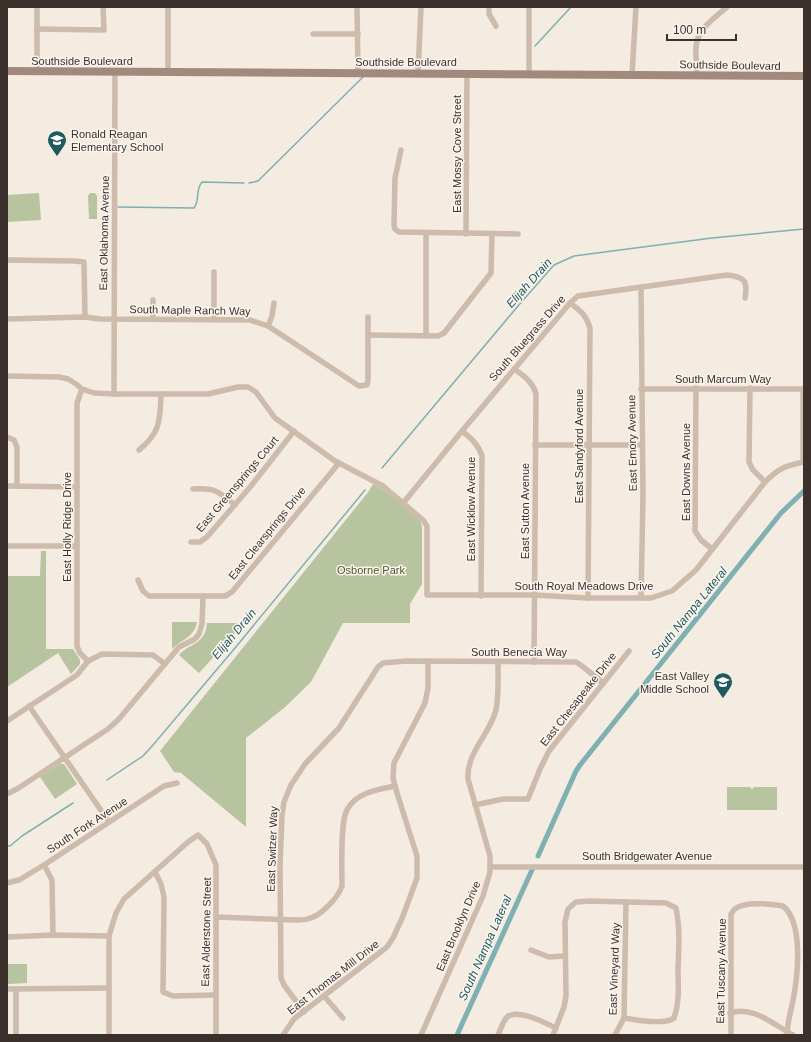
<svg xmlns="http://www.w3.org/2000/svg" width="811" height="1042" viewBox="0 0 811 1042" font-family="Helvetica,sans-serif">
	<rect width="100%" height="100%" fill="#f4ebe1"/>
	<g fill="#b8c4a0">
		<polygon points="39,193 41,220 7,222 7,195"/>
		<polygon points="90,193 95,193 97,196 97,219 89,219 88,196"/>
		<polygon points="373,484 386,491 417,517 421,522 422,528 422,584 410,604 410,623 343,623 311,682 284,708 246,738 246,827 181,773 174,772 160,751 369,491"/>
		<polygon points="41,551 46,551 46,649 73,649 80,660 80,664 71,674 58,653 7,687 7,576 40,576"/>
		<path d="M172,622H197C194,638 182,639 172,649Z"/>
		<path d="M207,623H244L199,673L179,655C191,642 205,645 207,623Z"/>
		<polygon points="60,764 64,764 77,784 55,799 40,777"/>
		<polygon points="727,787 750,787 752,789 754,787 777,787 777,810 727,810"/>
		<polygon points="8,964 27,964 27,983 8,984"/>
	</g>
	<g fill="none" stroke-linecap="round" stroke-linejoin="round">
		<g stroke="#7fb0b2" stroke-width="1.5">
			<polyline points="535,46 571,7"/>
			<polyline points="249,183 258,181 261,178 364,76"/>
			<path d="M118,207L194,208C200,201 195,190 202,182L244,183"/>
			<polyline points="382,468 518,306 554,265 574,256 712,238 804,229"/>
			<polyline points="107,780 143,756 153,745 235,648 365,490"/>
			<polyline points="7,846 10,846 22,836 73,803"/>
		</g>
		<g stroke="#7fb0b2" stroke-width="5">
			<polyline points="538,856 576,771 580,765 781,513 804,491"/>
			<polyline points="457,1035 532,870"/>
		</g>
		<g stroke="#cdbbac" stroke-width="5.5">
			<polyline points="37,7 37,71"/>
			<polyline points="357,7 358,73"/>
			<polyline points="489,7 489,14 496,26"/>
			<polyline points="529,7 529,74"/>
			<polyline points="37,29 104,30 103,7"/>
			<polyline points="313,34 358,34"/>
			<polyline points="168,72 168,7"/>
			<polyline points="418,73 421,7"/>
			<polyline points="632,75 636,7"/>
			<path d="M697,75C697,63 693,45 700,34C706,23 718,15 727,7"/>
			<polyline points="401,150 395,178 394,225 395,229 399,232 518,234"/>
			<polyline points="426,233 426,336"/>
			<polyline points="466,234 467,74"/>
			<polyline points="7,260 74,261 84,262 85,317"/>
			<polyline points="214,272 214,319"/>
			<polyline points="641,287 643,495 641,598"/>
			<polyline points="153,300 153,319"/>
			<path d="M570,303C581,311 586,315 590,328L588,598"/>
			<polyline points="7,319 85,317 100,319 250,320 268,326 359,386 367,385 368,381 368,317"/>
			<polyline points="268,326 272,316 274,303"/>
			<polyline points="368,335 438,336 444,333 491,273 492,234"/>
			<path d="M514,369C524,376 533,382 536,394L534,662"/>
			<path d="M7,376L59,377L68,379L76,384L82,389L94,393L114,394H208L238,387H248L256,392L275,418L335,461L383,486L423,520L427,526V595H534L588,598H651L672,591L696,570L765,482C779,468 785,466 804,462"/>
			<polyline points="696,388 695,531 701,540 712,549"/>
			<polyline points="750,388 749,462 753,470 765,482"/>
			<polyline points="82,389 77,403 77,646 80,653 88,661"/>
			<polyline points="641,389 804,389"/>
			<polyline points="114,394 115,72"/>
			<path d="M462,431C471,438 478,444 482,456L481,596"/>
			<polyline points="7,437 14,440 17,447 17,486"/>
			<polyline points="535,445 642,445"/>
			<path d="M139,450C161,432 160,420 161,394"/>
			<polyline points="803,462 803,389"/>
			<polyline points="7,486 77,487"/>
			<path d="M193,489C216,488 218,491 235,505"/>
			<path d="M404,502L462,431L570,303L578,296L727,275C745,277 748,281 745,298"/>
			<polyline points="191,542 200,542 207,537 251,486 294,431"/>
			<polyline points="7,546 77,546"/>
			<polyline points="138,580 143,591 149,596 225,596 232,592 339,463"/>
			<polyline points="29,706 109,822"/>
			<polyline points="7,721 77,675 88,661 102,654 153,655 165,664"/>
			<polyline points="7,794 17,789 108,729 119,719 179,647 195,639 199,634 202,624 203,596"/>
			<polyline points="475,805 503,799 528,799 540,769 549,751 629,651"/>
			<polyline points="44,865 52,880 53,935"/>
			<polyline points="490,867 804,867"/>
			<polyline points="155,872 161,884 164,897 163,992 173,996 215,995"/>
			<polyline points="7,883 19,880 44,865 164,786 177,783"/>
			<path d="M216,917L297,920C301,920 304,920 307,919C320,917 338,898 342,886C342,870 340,822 347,810C355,793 379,789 395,786"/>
			<polyline points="7,937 53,935 109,936"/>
			<polyline points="531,950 549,957 565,956"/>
			<polyline points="7,989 109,988"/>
			<polyline points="324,996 343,1018"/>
			<polyline points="304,1012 284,985 281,978 280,866 282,815 284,802 291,785 305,764 339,728 378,667 383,663 406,661 576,662 582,666 603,683"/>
			<path d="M730,1013C753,1005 774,1025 793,1035"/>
			<polyline points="16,1035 16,990"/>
			<polyline points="109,1035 109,936 116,913 124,899 188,842 198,835 207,844 216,865 216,1035"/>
			<polyline points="283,1035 294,1019 387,947 393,938 403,916 417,878 417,856 397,793 393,778 394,763 425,703 428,688 428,661"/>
			<path d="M421,1035L483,896L490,872V856L468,779C466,753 490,734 496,710C499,695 498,678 498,662"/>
			<path d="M498,1035C500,1030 503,1023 506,1018C516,1007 545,1023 556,1028"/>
			<path d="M553,1035L564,1007L566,996L565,922L568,909L576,902L590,901L666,903L676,908C680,928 679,948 678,968C678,985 680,1002 674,1018C665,1025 635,1020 624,1018"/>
			<polyline points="615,1035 624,1018 626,902"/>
			<path d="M731,1035V914C733,912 733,910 735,909C744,901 772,904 783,906C803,922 798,972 794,995C792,1008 787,1022 787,1035"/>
		</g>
		<polyline stroke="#a18a7d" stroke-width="8" points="7,71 804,76"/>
	</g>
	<defs>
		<g id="school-pin" transform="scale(1)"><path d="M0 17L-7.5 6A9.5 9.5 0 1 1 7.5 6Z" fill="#1f5a5e" stroke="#fbf5ee"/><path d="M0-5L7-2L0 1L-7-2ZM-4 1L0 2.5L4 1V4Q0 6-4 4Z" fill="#fff"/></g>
	</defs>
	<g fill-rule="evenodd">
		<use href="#school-pin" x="57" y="140"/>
		<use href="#school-pin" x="723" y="682"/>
	</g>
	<g text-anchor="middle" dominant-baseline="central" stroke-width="3" stroke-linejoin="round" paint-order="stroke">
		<g font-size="11" fill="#3b302b" stroke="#fbf5ee">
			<text x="82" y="61">Southside Boulevard</text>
			<text x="406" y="62">Southside Boulevard</text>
			<text transform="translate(730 65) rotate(1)">Southside Boulevard</text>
			<text transform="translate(457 154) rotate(-90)">East Mossy Cove Street</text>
			<text transform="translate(104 233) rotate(-89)">East Oklahoma Avenue</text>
			<text transform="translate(190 310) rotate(1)">South Maple Ranch Way</text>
			<text transform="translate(527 338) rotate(-49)">South Bluegrass Drive</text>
			<text x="723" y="379">South Marcum Way</text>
			<text transform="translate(632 443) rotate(-91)">East Emory Avenue</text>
			<text transform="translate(579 446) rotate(-90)">East Sandyford Avenue</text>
			<text transform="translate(686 472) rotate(-90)">East Downs Avenue</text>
			<text transform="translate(237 484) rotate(-50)">East Greensprings Court</text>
			<text transform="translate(471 509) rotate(-90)">East Wicklow Avenue</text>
			<text transform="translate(525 511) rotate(-90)">East Sutton Avenue</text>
			<text transform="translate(67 527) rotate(-90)">East Holly Ridge Drive</text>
			<text transform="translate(267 533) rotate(-51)">East Clearsprings Drive</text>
			<text x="584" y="586">South Royal Meadows Drive</text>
			<text x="519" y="652">South Benecia Way</text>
			<text transform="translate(578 699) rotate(-52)">East Chesapeake Drive</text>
			<text transform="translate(87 825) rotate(-33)">South Fork Avenue</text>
			<text transform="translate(272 849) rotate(-88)">East Switzer Way</text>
			<text x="647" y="856">South Bridgewater Avenue</text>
			<text transform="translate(458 926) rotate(-67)">East Brooklyn Drive</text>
			<text transform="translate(206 932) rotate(-89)">East Alderstone Street</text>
			<text transform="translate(614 969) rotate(-88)">East Vineyard Way</text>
			<text transform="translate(721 971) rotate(-89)">East Tuscany Avenue</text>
			<text transform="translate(333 977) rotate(-38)">East Thomas Mill Drive</text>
		</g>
		<g font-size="11" fill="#3b302b" stroke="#fbf5ee" text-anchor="start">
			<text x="71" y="134">Ronald Reagan<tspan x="71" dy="13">Elementary School</tspan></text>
			<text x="709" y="676" text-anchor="end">East Valley<tspan x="709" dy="13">Middle School</tspan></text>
		</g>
		<g font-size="11" fill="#4a5a2e" stroke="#fbf5ee">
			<text x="371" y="570">Osborne Park</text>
		</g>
		<g font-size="12" font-style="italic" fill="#1f5a5e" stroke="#fbf5ee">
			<text transform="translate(529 283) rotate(-48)">Elijah Drain</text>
			<text transform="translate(689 613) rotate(-51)">South Nampa Lateral</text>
			<text transform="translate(234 634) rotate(-50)">Elijah Drain</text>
			<text transform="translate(485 948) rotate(-66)">South Nampa Lateral</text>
		</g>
	</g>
	<rect width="811" height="1042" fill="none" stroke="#3b302b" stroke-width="16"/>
	<path d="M667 34v6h69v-6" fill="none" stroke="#3b302b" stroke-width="2"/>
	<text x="673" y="34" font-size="12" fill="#3b302b" stroke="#fbf5ee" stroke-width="3" paint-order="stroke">100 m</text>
</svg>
